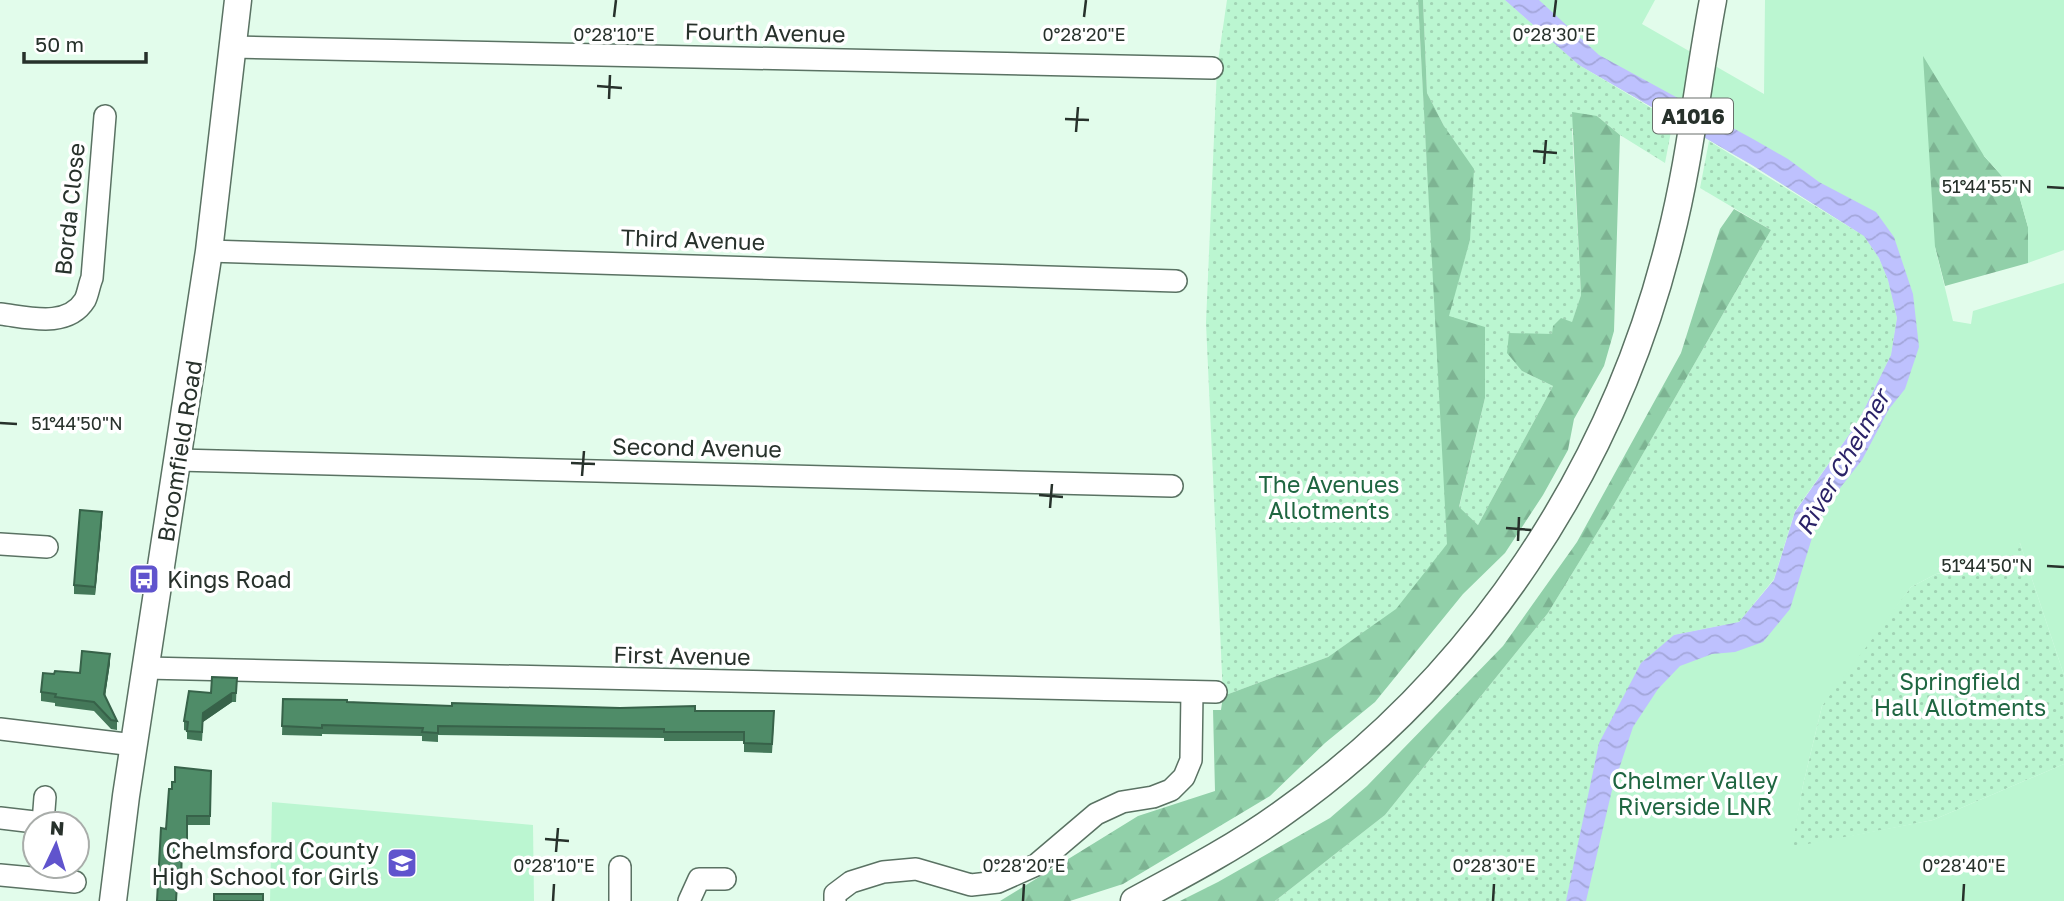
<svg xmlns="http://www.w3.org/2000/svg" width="2064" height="901" viewBox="0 0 2064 901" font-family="'Golos Text',sans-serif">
	<defs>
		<pattern id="grass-dots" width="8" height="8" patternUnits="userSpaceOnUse" patternTransform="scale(1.75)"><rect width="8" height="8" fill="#bbf6d1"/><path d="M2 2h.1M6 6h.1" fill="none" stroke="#a1d3b4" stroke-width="1.8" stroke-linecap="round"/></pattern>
		<pattern id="forest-firs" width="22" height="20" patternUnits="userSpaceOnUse" patternTransform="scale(1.75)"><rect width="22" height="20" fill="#91d0a9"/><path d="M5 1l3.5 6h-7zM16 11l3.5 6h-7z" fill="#7db392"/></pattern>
		<pattern id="water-waves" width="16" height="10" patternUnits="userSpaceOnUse" patternTransform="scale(1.75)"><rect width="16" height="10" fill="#bec1fe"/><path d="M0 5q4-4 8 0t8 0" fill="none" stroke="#a3a6da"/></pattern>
	</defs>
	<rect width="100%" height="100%" fill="#e2fceb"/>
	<g fill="url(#grass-dots)">
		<polygon points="1227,0 1418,0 1448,544 1396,610 1328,657 1223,696 1206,323 1217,68"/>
		<polygon points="1423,0 1505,0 1579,65 1673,121 1665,163 1620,135 1597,116 1572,129 1581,295 1572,323 1553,334 1522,371 1553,386 1478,525 1459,508 1485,398 1448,316 1470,240 1444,126 1427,93"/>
		<polygon points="1709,141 1864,236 1879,258 1888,280 1897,318 1891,355 1858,422 1795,511 1774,579 1739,622 1674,635 1566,901 1275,901 1385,815 1548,613 1608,515 1771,230 1700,188"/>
		<polygon points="2020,543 2064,675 2064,764 1933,820 1791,848 1803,785 1822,706 1842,675 1911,587 1936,574 1962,570 2015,547"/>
	</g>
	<g fill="url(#forest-firs)">
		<polygon points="1418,0 1423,0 1427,93 1444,126 1474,169 1470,240 1449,316 1485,327 1485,398 1459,507 1478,525 1553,386 1522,371 1507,353 1509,333 1552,334 1553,326 1561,318 1572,322 1581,295 1572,112 1597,116 1620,135 1614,331 1604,366 1574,419 1568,450 1543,495 1505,553 1463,594 1375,702 1325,743 1270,796 1123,884 1070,901 1000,901 1138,816 1215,791 1213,710 1221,710 1223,696 1328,657 1396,609 1447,544"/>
		<polygon points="1765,0 1954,0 1984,156 2019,195 2028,227 2028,263 1945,286 1935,247"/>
		<polygon points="1734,209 1771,230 1608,515 1548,613 1385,815 1275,901 1180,901 1218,882 1330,818 1367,786 1503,646 1577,542 1681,353 1720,229"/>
	</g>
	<g fill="#bbf6d1">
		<polygon points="1505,0 1655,0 1642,24 1764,94 1765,0 2064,0 2064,250 2028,263 2028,227 2019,195 1984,156 1923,56 1935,247 1953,321 1971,324 1973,311 2064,283 2064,675 2020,543 2010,558 1936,574 1911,587 1870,642 1822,706 1803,785 1792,847 1933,820 2064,764 2064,901 1566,901 1641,663 1674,635 1739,622 1774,580 1795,512 1858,422 1891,355 1897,318 1888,280 1879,258 1864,236 1752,165 1579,65"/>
		<polygon points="272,802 533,825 534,901 270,901"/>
	</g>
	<polygon fill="url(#water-waves)" points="1505,0 1539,0 1599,55 1753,139 1788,159 1819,182 1876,212 1894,237 1913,294 1919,347 1905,389 1889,409 1862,460 1833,497 1815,528 1790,609 1763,642 1735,652 1712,654 1680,666 1658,689 1633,727 1612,790 1586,901 1566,901 1599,743 1641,663 1674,635 1739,622 1774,580 1795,512 1858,422 1891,355 1897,318 1888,280 1879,258 1864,236 1752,165 1579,65"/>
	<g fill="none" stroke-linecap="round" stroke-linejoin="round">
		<g stroke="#5a7263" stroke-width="24">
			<g id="minor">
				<polyline points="232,47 1212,68"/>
				<polyline points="209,251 1176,281"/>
				<path d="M0,314C27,317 67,329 85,300C88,294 89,285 92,278L105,116"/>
				<polyline points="178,460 1172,486"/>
				<polyline points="0,544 47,547"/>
				<polyline points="146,668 1216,692"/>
				<polyline points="0,729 134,745"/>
				<polyline points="0,818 43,823 45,797"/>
				<polyline points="620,867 620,901"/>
				<polyline points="0,875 75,882"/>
				<polyline points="689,901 699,879 725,879"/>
				<polyline points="835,901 835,894 851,882 883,872 916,869 971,885 998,882 1036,865 1096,814 1122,802 1153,797 1171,790 1184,777 1191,760 1192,692"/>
			</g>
		</g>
		<g stroke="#5a7263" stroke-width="29">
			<g id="major">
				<polyline points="113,901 126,796 209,251 238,0"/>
				<path d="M1134,901C1184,874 1234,848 1280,815C1475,678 1613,470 1670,239C1690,161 1698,79 1713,0"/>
			</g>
		</g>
		<use href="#minor" stroke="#fff" stroke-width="21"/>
		<use href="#major" stroke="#fff" stroke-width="26"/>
	</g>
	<g fill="#447859">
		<polygon points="102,521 95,595 74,594 74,585"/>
		<polygon points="110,663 105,696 117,721 117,730 111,729 94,711 55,706 55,703 41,701 41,692 54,674 80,673"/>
		<polygon points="237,678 236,702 232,702 203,722 202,741 187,739 187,731 184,730 184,721 211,693"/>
		<polygon points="283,699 452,706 695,711 774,720 772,753 744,752 744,741 664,741 664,738 438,735 438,742 422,741 422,736 322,734 322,736 282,735"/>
		<polygon points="211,771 210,825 187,825 187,853 182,853 181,893 177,893 166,829 172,789 175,782"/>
	</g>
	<g fill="#376249">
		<polygon points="102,512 102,521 95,595 95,587"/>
		<polygon points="110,654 110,663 104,703 104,694"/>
		<polygon points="232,693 232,702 203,722 202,741 203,713"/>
	</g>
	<g fill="#4f8c68" stroke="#376249" stroke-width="2">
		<polygon points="80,510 102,512 95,587 74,585"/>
		<polygon points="82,651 110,654 104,694 117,721 111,720 94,702 55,697 56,694 41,692 43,673 54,674 55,671 80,673"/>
		<polygon points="212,677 237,678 236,693 232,693 203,713 202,732 187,731 188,722 184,721 189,691 211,693"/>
		<polygon points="283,699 347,700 347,702 452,706 452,703 620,708 695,706 695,711 774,711 772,744 744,743 744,732 664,732 664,729 438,726 438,733 422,732 423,728 322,725 322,728 282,726"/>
		<polygon points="175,767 211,771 210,816 187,816 187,845 182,845 181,884 177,884 176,901 157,901 161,828 166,829 169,789 172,789 172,782 175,782"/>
		<rect x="214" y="894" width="49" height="7"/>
	</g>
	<path fill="none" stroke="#27312b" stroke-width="2.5" d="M614,17L616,0M1084,17L1086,0M1554,17L1556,0M597,86L622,88M609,99L610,75M1065,119L1089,120M1076,132L1078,107M1533,151L1557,153M1544,164L1546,140M2047,187L2064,188M0,423L17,424M571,463L595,464M582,476L584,451M1039,495L1063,497M1050,508L1052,484M1506,528L1531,530M1518,541L1519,517M2047,566L2064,567M545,839L569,841M556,852L558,828M553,901L554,884M1023,901L1024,884M1493,901L1494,884M1963,901L1964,884"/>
	<defs>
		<g id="bus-square" transform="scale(1.575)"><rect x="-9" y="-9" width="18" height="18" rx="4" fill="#6054cd" stroke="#fff"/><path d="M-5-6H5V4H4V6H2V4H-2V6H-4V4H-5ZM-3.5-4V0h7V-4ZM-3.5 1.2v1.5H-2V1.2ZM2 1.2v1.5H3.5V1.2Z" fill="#fff"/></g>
		<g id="school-square" transform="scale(1.575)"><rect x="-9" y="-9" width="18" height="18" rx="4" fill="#6054cd" stroke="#fff"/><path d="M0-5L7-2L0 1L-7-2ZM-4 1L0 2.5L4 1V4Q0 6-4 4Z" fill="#fff"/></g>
	</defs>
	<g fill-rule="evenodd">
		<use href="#bus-square" x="144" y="579"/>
		<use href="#school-square" x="402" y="863"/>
	</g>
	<g text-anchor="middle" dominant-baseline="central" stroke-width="7" stroke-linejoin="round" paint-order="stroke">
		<rect fill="#fff" stroke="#686f6b" stroke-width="2" x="1653" y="98.5" width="80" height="35" rx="5"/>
		<g font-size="21" font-weight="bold" fill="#27312b">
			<text x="1693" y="116">A1016</text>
		</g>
		<g font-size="23" fill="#27312b" stroke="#fff">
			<text transform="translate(765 32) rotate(1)">Fourth Avenue</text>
			<text transform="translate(69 209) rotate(-84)">Borda Close</text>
			<text transform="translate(693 239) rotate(2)">Third Avenue</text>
			<text transform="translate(697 447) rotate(1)">Second Avenue</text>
			<text transform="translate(179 451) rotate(-81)">Broomfield Road</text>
			<text transform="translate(682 655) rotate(1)">First Avenue</text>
		</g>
		<g font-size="23" fill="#1f6641" stroke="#fff">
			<text x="1329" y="484">The Avenues<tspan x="1329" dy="26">Allotments</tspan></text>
			<text x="1960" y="681">Springfield<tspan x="1960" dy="26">Hall Allotments</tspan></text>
			<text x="1695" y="780">Chelmer Valley<tspan x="1695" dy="26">Riverside LNR</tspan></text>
		</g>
		<g font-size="23" fill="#27312b" stroke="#fff" text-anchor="start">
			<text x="167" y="579">Kings Road</text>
			<text x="379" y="850" text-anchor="end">Chelmsford County<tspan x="379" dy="26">High School for Girls</tspan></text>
		</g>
		<g font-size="24" font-style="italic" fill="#2b2368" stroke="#fff">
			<text transform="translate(1842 462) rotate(-60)">River Chelmer</text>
		</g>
	</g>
	<g font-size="18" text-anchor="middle" fill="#27312b" stroke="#fff" stroke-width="7" stroke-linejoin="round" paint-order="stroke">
		<text x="614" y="41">0°28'10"E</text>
		<text x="1084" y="41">0°28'20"E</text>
		<text x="1554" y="41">0°28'30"E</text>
		<text x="1987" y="193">51°44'55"N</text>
		<text x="77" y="430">51°44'50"N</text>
		<text x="1987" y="572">51°44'50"N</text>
		<text x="554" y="872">0°28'10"E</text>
		<text x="1024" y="872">0°28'20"E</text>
		<text x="1494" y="872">0°28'30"E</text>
		<text x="1964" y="872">0°28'40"E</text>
	</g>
	<g transform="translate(56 845) rotate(4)"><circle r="33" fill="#ffffff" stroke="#a9adaa" stroke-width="2"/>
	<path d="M0-5L12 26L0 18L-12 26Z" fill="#6054cd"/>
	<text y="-10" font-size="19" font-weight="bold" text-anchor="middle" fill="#27312b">N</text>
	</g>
	<path d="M24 52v10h122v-10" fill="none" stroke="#27312b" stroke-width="3.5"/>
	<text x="35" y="52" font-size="21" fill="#27312b" stroke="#ffffff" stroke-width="5" paint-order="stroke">50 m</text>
</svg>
